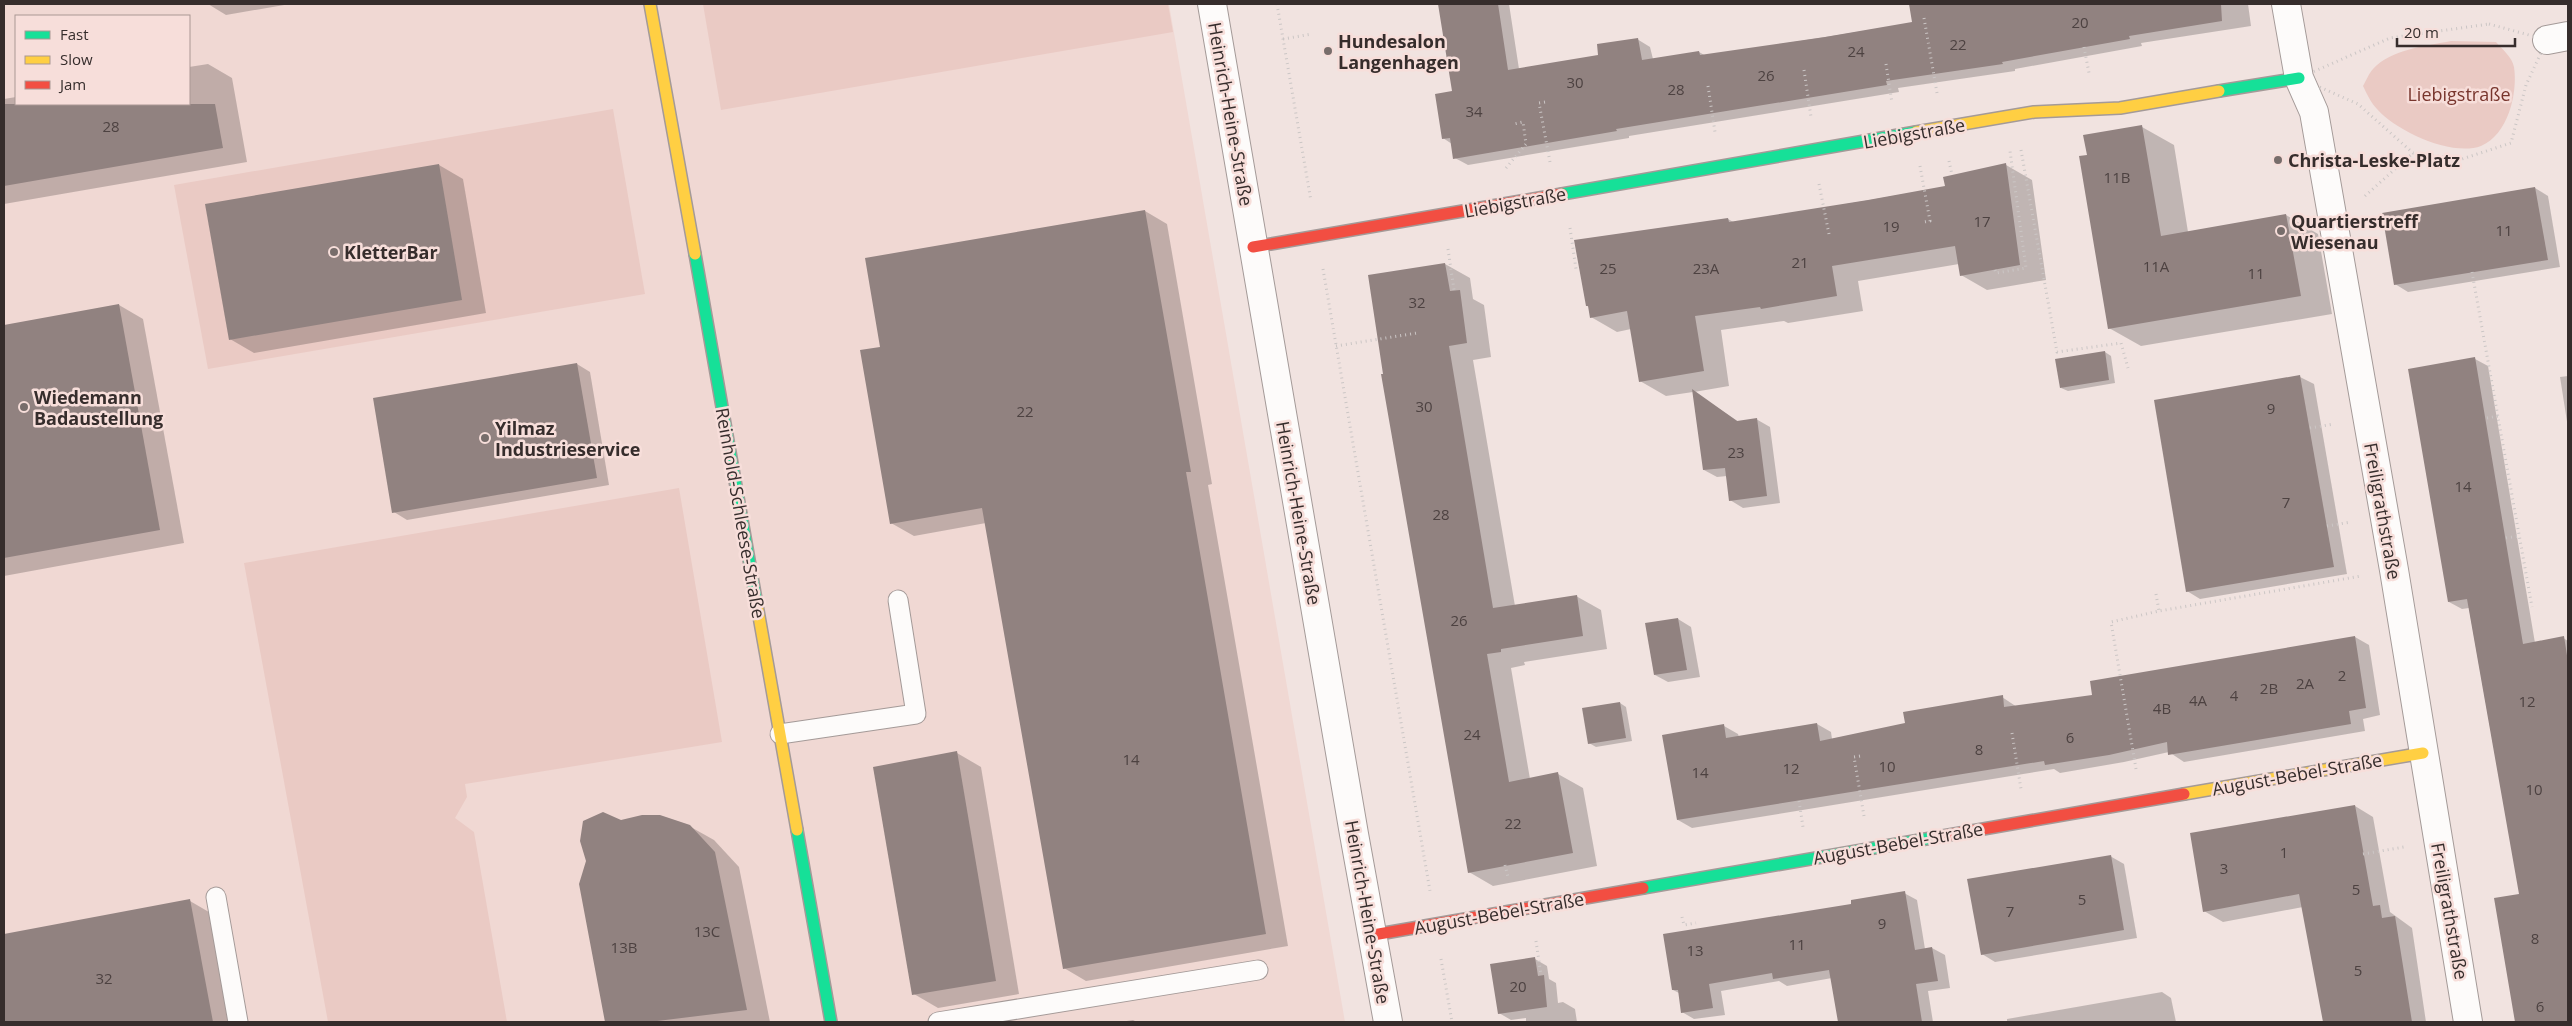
<svg xmlns="http://www.w3.org/2000/svg" width="2572" height="1026" viewBox="0 0 2572 1026" font-family="'Open Sans',sans-serif">
	<rect width="100%" height="100%" fill="#f1e3e0"/>
	<path fill="#f0d8d3" fill-rule="evenodd" d="M4,4H1169L1345,1022H4ZM16,16H189V104H16Z"/>
	<g fill="#eacac4">
		<polygon points="703,4 1168,4 1173,32 721,110"/>
		<path d="M2451,41L2496,42C2502,49 2512,57 2514,67C2518,93 2508,135 2481,146C2452,157 2396,131 2377,109C2371,103 2367,94 2363,86C2366,81 2369,73 2373,69C2391,49 2426,46 2451,41Z"/>
		<polygon points="613,109 645,294 208,369 174,185"/>
		<polygon points="679,488 722,742 465,784 467,797 455,818 474,832 507,1022 328,1022 244,563"/>
	</g>
	<g fill="#0003">
		<polygon points="208,4 290,4 226,15"/>
		<polygon points="1439,4 1509,4 1519,69 1600,56 1637,39 1650,47 1653,59 1699,52 1706,56 1914,23 1910,4 2248,4 2251,26 2141,43 2142,46 2015,69 2015,71 1898,88 1899,92 1629,136 1629,138 1468,165 1455,158 1452,144 1443,138 1453,92"/>
		<polygon points="208,64 232,78 247,162 4,204 4,99 16,97 16,104 189,104 189,67"/>
		<polygon points="2142,127 2174,145 2188,232 2286,215 2318,234 2332,314 2141,346 2109,328 2088,156"/>
		<polygon points="439,165 463,179 486,313 254,353 230,339"/>
		<polygon points="2006,165 2032,180 2046,280 1987,290 1961,275 1959,264 1858,281 1863,311 1788,323 1784,321 1721,330 1729,386 1694,392 1739,422 1756,419 1770,427 1780,503 1743,508 1730,500 1727,476 1717,477 1704,470 1693,392 1666,396 1640,381 1631,329 1617,332 1591,317 1590,307 1587,306 1728,219 1735,223 1946,187"/>
		<polygon points="2535,188 2548,196 2560,267 2408,292 2395,284"/>
		<polygon points="1145,211 1167,224 1212,484 1208,485 1288,946 1086,981 1064,968 986,523 914,536 891,523 882,348"/>
		<polygon points="1445,264 1470,278 1473,299 1484,305 1491,357 1473,360 1515,606 1576,596 1601,610 1607,649 1524,662 1525,665 1511,668 1530,779 1558,774 1583,788 1597,866 1493,886 1469,872"/>
		<polygon points="119,305 143,319 184,543 4,576 4,326"/>
		<polygon points="2105,352 2111,356 2115,383 2068,391 2061,388"/>
		<polygon points="2475,359 2488,366 2535,643 2563,638 2568,641 2568,1022 2517,1022 2496,899 2520,895 2469,608 2462,609 2449,602"/>
		<polygon points="577,364 590,372 609,485 407,520 394,512"/>
		<polygon points="2568,376 2568,428 2560,377"/>
		<polygon points="2300,377 2314,384 2347,574 2200,599 2187,591"/>
		<polygon points="1678,619 1691,627 1700,677 1668,682 1655,675"/>
		<polygon points="2355,637 2369,645 2380,715 2363,719 2365,731 2184,762 2169,752 2124,762 2060,773 2054,769 1692,828 1678,820 1724,726 1738,734 1739,737 1817,724 1831,732 1832,739 1906,724 2002,697 2017,707 2094,696"/>
		<polygon points="1620,703 1626,707 1632,741 1596,747 1589,743"/>
		<polygon points="957,753 981,767 1019,994 938,1008 914,994"/>
		<polygon points="2355,806 2373,817 2390,912 2412,928 2426,1022 2324,1022 2303,907 2223,922 2204,911"/>
		<polygon points="621,821 689,826 714,840 739,867 770,1022 606,1022 580,884"/>
		<polygon points="2110,856 2124,864 2137,938 1995,962 1982,954"/>
		<polygon points="1904,893 1917,900 1925,949 1932,948 1945,955 1950,988 1928,991 1933,1022 1839,1022 1832,978 1787,986 1779,981 1721,991 1725,1015 1694,1019 1682,1012 1679,993 1673,990 1853,905"/>
		<polygon points="190,901 214,915 234,1022 4,1022 4,935"/>
		<polygon points="1535,959 1547,966 1549,979 1556,983 1558,1003 1563,1002 1575,1009 1577,1022 1526,1022 1526,1018 1511,1020 1499,1013"/>
		<polygon points="2162,992 2171,998 2176,1022 2007,1022 2007,1019"/>
		<polygon points="1133,1020 1137,1022 1120,1022"/>
	</g>
	<g fill="#918280">
		<polygon points="1438,4 1498,4 1508,70 1598,55 1597,44 1638,38 1642,60 1699,51 1700,55 1825,37 1912,22 1909,4 2221,4 2222,21 2129,36 2130,39 2002,62 2003,64 1886,81 1887,85 1616,129 1617,131 1453,159 1450,138 1442,139 1435,94 1452,91"/>
		<polygon points="4,104 215,104 223,148 4,186"/>
		<polygon points="2142,125 2161,236 2286,214 2301,296 2108,329 2079,156 2087,155 2083,135"/>
		<polygon points="2006,163 2020,265 1960,276 1955,246 1832,266 1837,296 1761,309 1760,307 1695,316 1704,371 1639,382 1627,311 1590,318 1588,306 1586,306 1574,240 1728,218 1729,222 1868,200 1945,186 1943,177"/>
		<polygon points="439,164 462,300 229,340 205,204"/>
		<polygon points="2535,187 2548,260 2394,285 2382,213"/>
		<polygon points="1145,210 1191,472 1186,472 1266,934 1063,969 982,508 890,524 860,350 880,347 865,258"/>
		<polygon points="1445,263 1450,291 1460,290 1467,343 1449,346 1493,608 1577,595 1583,636 1501,649 1501,652 1487,654 1509,782 1558,772 1573,853 1468,873 1381,374 1383,374 1368,275"/>
		<polygon points="119,304 160,530 4,558 4,325"/>
		<polygon points="2105,351 2109,380 2060,388 2055,359"/>
		<polygon points="2475,357 2523,644 2564,636 2568,662 2568,1022 2515,1022 2494,898 2519,894 2467,599 2448,602 2408,369"/>
		<polygon points="577,363 597,478 392,513 373,398"/>
		<polygon points="2300,375 2334,567 2186,592 2154,400"/>
		<polygon points="1692,389 1737,421 1757,418 1767,496 1729,501 1725,468 1703,470"/>
		<polygon points="1678,618 1687,670 1654,675 1645,623"/>
		<polygon points="2355,636 2366,708 2349,711 2351,724 2168,755 2167,742 2109,755 2045,765 2044,761 1677,820 1662,735 1724,724 1726,738 1817,723 1820,741 1905,723 1903,712 2003,695 2004,707 2092,695 2090,681"/>
		<polygon points="1620,702 1626,738 1588,744 1582,708"/>
		<polygon points="957,751 996,981 912,995 873,767"/>
		<polygon points="2355,805 2373,906 2380,905 2382,918 2395,916 2412,1022 2323,1022 2299,894 2203,912 2190,833"/>
		<polygon points="603,812 621,820 642,815 660,815 690,825 715,852 747,1010 649,1022 605,1022 579,884 586,861 580,841 583,821"/>
		<polygon points="2111,855 2124,930 1981,955 1967,879"/>
		<polygon points="1905,891 1915,950 1932,947 1938,981 1916,984 1922,1022 1838,1022 1829,970 1773,979 1772,973 1709,984 1713,1008 1681,1013 1678,990 1672,990 1663,934 1851,904 1851,900"/>
		<polygon points="190,899 213,1022 4,1022 4,934"/>
		<polygon points="1535,957 1538,976 1544,975 1547,1007 1498,1014 1490,964"/>
	</g>
	<g fill="none" stroke-linecap="round" stroke-linejoin="round">
		<g stroke="#a49a98" stroke-width="21">
			<g id="lane">
				<polyline points="780,734 916,714 898,600"/>
				<polyline points="216,897 238,1022"/>
				<polyline points="938,1022 1258,970"/>
			</g>
		</g>
		<g stroke="#a49a98" stroke-width="30">
			<g id="street">
				<polyline points="1212,4 1354,834 1388,1022"/>
				<polyline points="2286,4 2299,78 2314,112 2394,570 2468,1022"/>
				<polyline points="2547,40 2568,36"/>
			</g>
		</g>
		<g stroke="#a49a98" stroke-width="14">
			<g id="fast">
				<polyline points="2219,91 2299,78"/>
				<polyline points="1562,194 1916,132"/>
				<polyline points="695,254 757,605"/>
				<polyline points="797,830 831,1022"/>
				<polyline points="1643,888 1943,836"/>
			</g>
		</g>
		<g stroke="#a49a98" stroke-width="14">
			<g id="slow">
				<polyline points="650,4 695,254"/>
				<polyline points="1916,132 2034,112 2120,108 2219,91"/>
				<polyline points="757,605 797,830"/>
				<polyline points="2184,794 2423,753"/>
			</g>
		</g>
		<g stroke="#a49a98" stroke-width="14">
			<g id="jam">
				<polyline points="1253,247 1562,194"/>
				<polyline points="1943,836 2184,794"/>
				<polyline points="1373,935 1643,888"/>
			</g>
		</g>
		<g stroke="#cbc6c5" stroke-width="3" stroke-dasharray="1 4" stroke-linecap="butt">
			<polyline points="1277,4 1311,201"/>
			<polyline points="1924,18 1937,93"/>
			<polygon points="2489,24 2547,40 2526,85 2511,143 2462,159 2413,153 2358,104 2299,78 2390,38"/>
			<polyline points="1283,39 1312,34"/>
			<polyline points="2084,47 2089,73"/>
			<polyline points="1886,64 1892,103"/>
			<polyline points="1804,70 1811,117"/>
			<polyline points="1708,86 1715,132"/>
			<polyline points="1545,102 1539,103 1550,162"/>
			<polyline points="2021,150 2057,352 2121,343 2128,368"/>
			<polyline points="1949,161 1952,175"/>
			<polyline points="1920,166 1930,221 1924,222"/>
			<polyline points="1506,168 1526,144 1523,122 1514,124"/>
			<polyline points="1819,184 1829,234"/>
			<polyline points="2365,196 2413,153"/>
			<polyline points="1570,228 1576,269 1578,269"/>
			<polyline points="1448,249 1454,290"/>
			<polyline points="1323,269 1430,891"/>
			<polyline points="1995,270 1996,273 2026,268 2010,151"/>
			<polyline points="2472,272 2532,607"/>
			<polyline points="1336,346 1417,333"/>
			<polyline points="2487,418 2498,416"/>
			<polyline points="2310,428 2334,424"/>
			<polyline points="2327,526 2351,522"/>
			<polyline points="2506,538 2519,536"/>
			<polyline points="2156,594 2159,611"/>
			<polyline points="2012,733 2021,789"/>
			<polyline points="1860,756 1854,757 1864,816"/>
			<polyline points="2136,769 2111,622 2159,611 2361,576"/>
			<polyline points="1799,801 1803,827"/>
			<polyline points="2363,854 2404,847"/>
			<polyline points="1505,865 1508,877"/>
			<polyline points="1682,917 1684,925 1696,923"/>
			<polyline points="1536,941 1541,975"/>
			<polyline points="1441,959 1452,1022"/>
		</g>
		<use href="#lane" stroke="#fdfbfa" stroke-width="19"/>
		<use href="#street" stroke="#fdfbfa" stroke-width="28"/>
		<use href="#fast" stroke="#16e098" stroke-width="11"/>
		<use href="#slow" stroke="#ffcf43" stroke-width="11"/>
		<use href="#jam" stroke="#f24e42" stroke-width="11"/>
	</g>
	<g fill="#776d6b" stroke="#f7deda" stroke-width="2">
		<circle cx="1328" cy="51" r="5"/>
		<circle cx="2278" cy="160" r="5"/>
		<circle cx="2281" cy="231" r="5"/>
		<circle cx="334" cy="252" r="5"/>
		<circle cx="24" cy="407" r="5"/>
		<circle cx="485" cy="438" r="5"/>
	</g>
	<g text-anchor="middle" dominant-baseline="central" stroke-width="5" stroke-linejoin="round" paint-order="stroke">
		<g font-size="15" fill="#4d4241">
			<text x="2080" y="22">20</text>
			<text x="1958" y="44">22</text>
			<text x="1856" y="51">24</text>
			<text x="1766" y="75">26</text>
			<text x="1575" y="82">30</text>
			<text x="1676" y="89">28</text>
			<text x="1474" y="111">34</text>
			<text x="111" y="126">28</text>
			<text x="2117" y="177">11B</text>
			<text x="1982" y="221">17</text>
			<text x="1891" y="226">19</text>
			<text x="2504" y="230">11</text>
			<text x="1800" y="262">21</text>
			<text x="2156" y="266">11A</text>
			<text x="1608" y="268">25</text>
			<text x="1706" y="268">23A</text>
			<text x="2256" y="273">11</text>
			<text x="1417" y="302">32</text>
			<text x="1424" y="406">30</text>
			<text x="2271" y="408">9</text>
			<text x="1025" y="411">22</text>
			<text x="1736" y="452">23</text>
			<text x="2463" y="486">14</text>
			<text x="2286" y="502">7</text>
			<text x="1441" y="514">28</text>
			<text x="1459" y="620">26</text>
			<text x="2342" y="675">2</text>
			<text x="2305" y="683">2A</text>
			<text x="2269" y="688">2B</text>
			<text x="2234" y="695">4</text>
			<text x="2198" y="700">4A</text>
			<text x="2527" y="701">12</text>
			<text x="2162" y="708">4B</text>
			<text x="1472" y="734">24</text>
			<text x="2070" y="737">6</text>
			<text x="1979" y="749">8</text>
			<text x="1131" y="759">14</text>
			<text x="1887" y="766">10</text>
			<text x="1791" y="768">12</text>
			<text x="1700" y="772">14</text>
			<text x="2534" y="789">10</text>
			<text x="1513" y="823">22</text>
			<text x="2284" y="852">1</text>
			<text x="2224" y="868">3</text>
			<text x="2356" y="889">5</text>
			<text x="2082" y="899">5</text>
			<text x="2010" y="911">7</text>
			<text x="1882" y="923">9</text>
			<text x="707" y="931">13C</text>
			<text x="2535" y="938">8</text>
			<text x="1797" y="944">11</text>
			<text x="624" y="947">13B</text>
			<text x="1695" y="950">13</text>
			<text x="2358" y="970">5</text>
			<text x="104" y="978">32</text>
			<text x="1518" y="986">20</text>
			<text x="2540" y="1006">6</text>
		</g>
		<g font-size="18" font-weight="bold" fill="#362d2c" stroke="#f7deda" text-anchor="start">
			<text x="1338" y="41">Hundesalon<tspan x="1338" dy="21">Langenhagen</tspan></text>
			<text x="2288" y="160">Christa-Leske-Platz</text>
			<text x="2291" y="221">Quartierstreff<tspan x="2291" dy="21">Wiesenau</tspan></text>
			<text x="344" y="252">KletterBar</text>
			<text x="34" y="397">Wiedemann<tspan x="34" dy="21">Badaustellung</tspan></text>
			<text x="495" y="428">Yilmaz<tspan x="495" dy="21">Industrieservice</tspan></text>
		</g>
		<g font-size="18" fill="#78352d" stroke="#f7deda">
			<text x="2459" y="94">Liebigstraße</text>
		</g>
		<g font-size="18" fill="#362d2c" stroke="#f7deda">
			<text transform="translate(1231 114) rotate(80)">Heinrich-Heine-Straße</text>
			<text transform="translate(1914 133) rotate(-10)">Liebigstraße</text>
			<text transform="translate(1515 202) rotate(-10)">Liebigstraße</text>
			<text transform="translate(2383 511) rotate(80)">Freiligrathstraße</text>
			<text transform="translate(741 513) rotate(80)">Reinhold-Schleese-Straße</text>
			<text transform="translate(1299 513) rotate(80)">Heinrich-Heine-Straße</text>
			<text transform="translate(2297 774) rotate(-10)">August-Bebel-Straße</text>
			<text transform="translate(1898 843) rotate(-10)">August-Bebel-Straße</text>
			<text transform="translate(2450 911) rotate(80)">Freiligrathstraße</text>
			<text transform="translate(1368 912) rotate(80)">Heinrich-Heine-Straße</text>
			<text transform="translate(1499 913) rotate(-10)">August-Bebel-Straße</text>
		</g>
	</g>
	<rect width="2572" height="1026" fill="none" stroke="#362d2c" stroke-width="10"/>
	<rect x="15" y="15" width="175" height="90" fill="#f7deda" stroke="#aa9794"/>
	<rect x="25" y="31" width="25" height="8" fill="#16e098" stroke="#aa9794"/>
	<text x="60" y="40" font-size="15" fill="#362d2c">Fast</text>
	<rect x="25" y="56" width="25" height="8" fill="#ffcf43" stroke="#aa9794"/>
	<text x="60" y="65" font-size="15" fill="#362d2c">Slow</text>
	<rect x="25" y="81" width="25" height="8" fill="#f24e42" stroke="#aa9794"/>
	<text x="60" y="90" font-size="15" fill="#362d2c">Jam</text>
	<path d="M2397 38v8h118v-8" fill="none" stroke="#362d2c" stroke-width="2.5"/>
	<text x="2404" y="38" font-size="15" fill="#362d2c" stroke="#f7deda" stroke-width="4" paint-order="stroke">20 m</text>
</svg>
